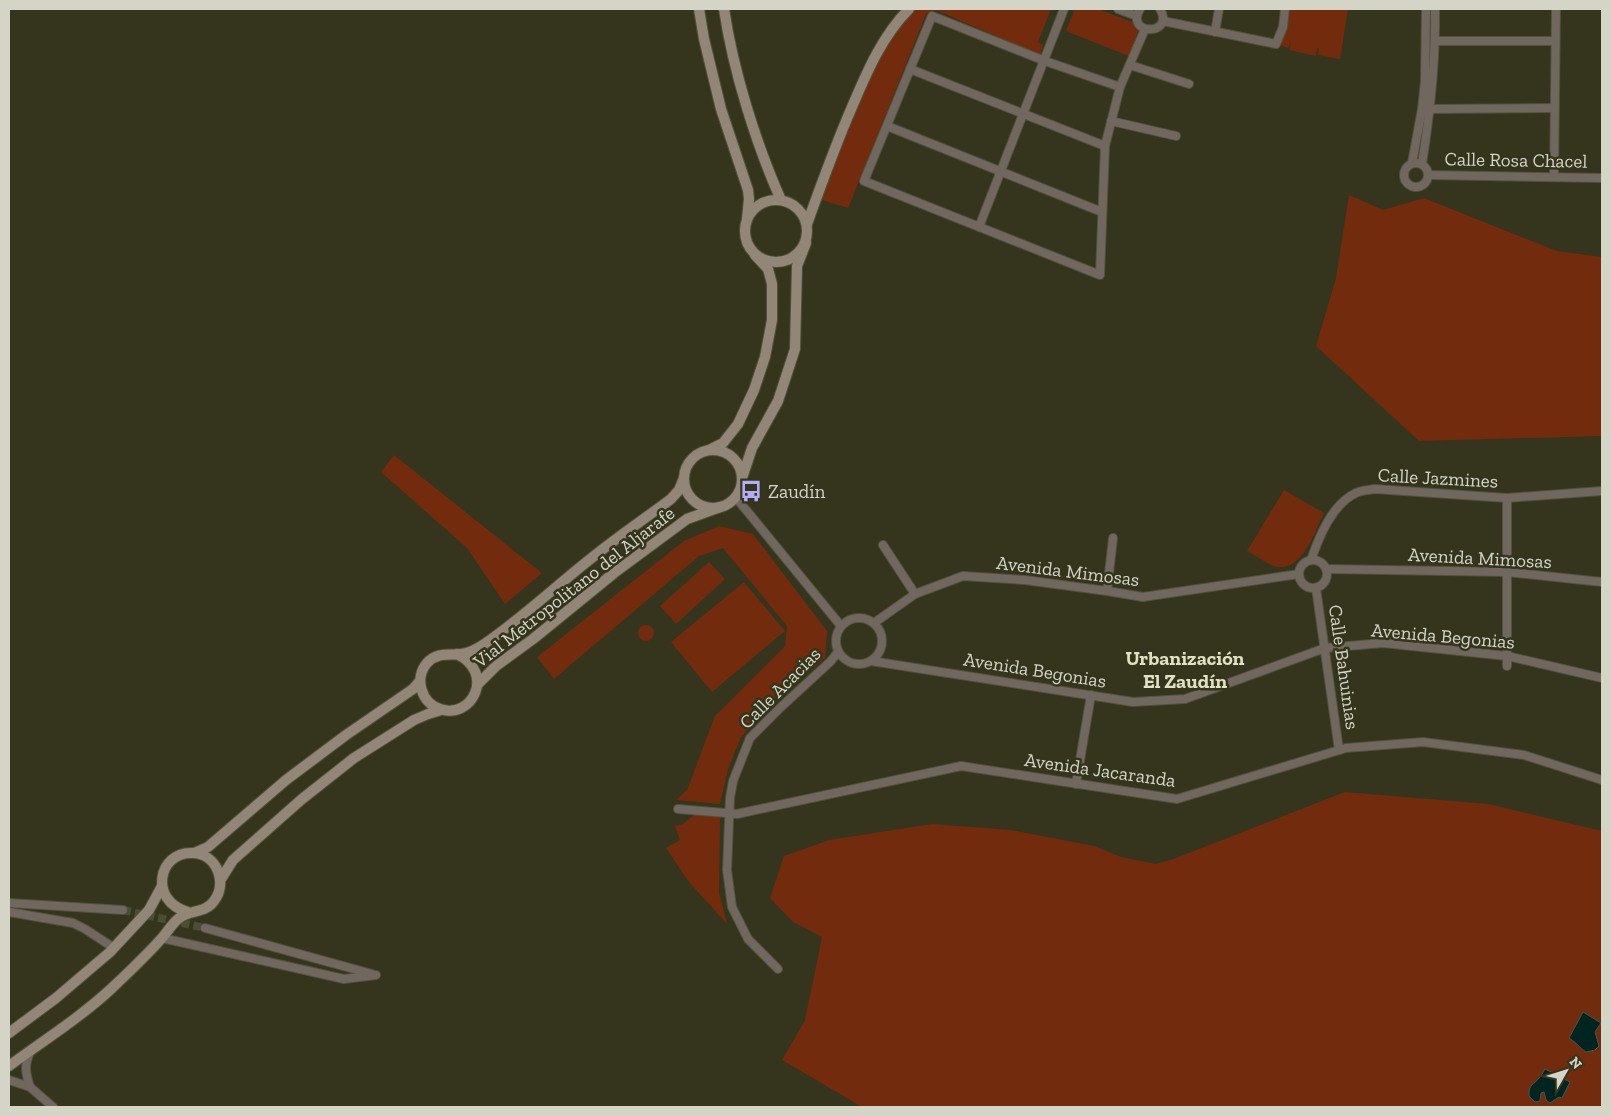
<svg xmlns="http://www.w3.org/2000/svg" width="1611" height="1116" viewBox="0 0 1611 1116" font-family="'Zilla Slab',serif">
	<rect width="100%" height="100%" fill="#34351c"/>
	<g fill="#732b0d">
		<path d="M916,9H1051L1038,42L1043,45L1040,55L936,10L926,14L848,208L819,199C841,143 870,48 916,9Z"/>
		<polygon points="1075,9 1098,9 1132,22 1138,31 1129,56 1066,31"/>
		<polygon points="1290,9 1348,9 1340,59 1318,55 1319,49 1317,48 1316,56 1289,50 1291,42 1310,47 1291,42 1288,48 1280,45"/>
		<polygon points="1349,195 1383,210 1424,198 1557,251 1602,257 1602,436 1419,441 1316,346 1336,278"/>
		<polygon points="394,455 542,573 505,604 467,548 381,472"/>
		<path d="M1284,490L1324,513C1315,531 1303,570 1278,567C1270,566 1255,555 1247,551Z"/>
		<polygon points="719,526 753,534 827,631 825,658 779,696 741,737 728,769 720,804 676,800 687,790 715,716 785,646 787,626 723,548 699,556 554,679 537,657 684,541"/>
		<polygon points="709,562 725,579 676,624 660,606"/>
		<polygon points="744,582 785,631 712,692 671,642"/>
		<circle cx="646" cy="633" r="8"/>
		<polygon points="1345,792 1488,804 1602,831 1602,1107 862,1107 782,1060 805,1020 822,937 793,922 770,898 784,856 829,840 932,824 1011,830 1094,846 1121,857 1155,864 1171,860"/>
		<polygon points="695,814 720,815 719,893 727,924 689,882 666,848 680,840 675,826 683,824"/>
	</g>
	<g fill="#00241f" stroke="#405951">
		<path d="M1583,1012L1601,1023L1595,1032L1599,1046L1595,1050L1586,1052C1579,1047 1577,1043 1569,1038Z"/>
		<path d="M1545,1069L1570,1082L1562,1098L1559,1097L1550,1103L1546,1100L1544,1092L1541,1093L1540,1101L1535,1102L1529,1096C1529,1083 1533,1086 1540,1077C1542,1075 1543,1072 1545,1069Z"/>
	</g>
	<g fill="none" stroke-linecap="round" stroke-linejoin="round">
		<polyline stroke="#4c4d36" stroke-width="8" stroke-dasharray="8 4" stroke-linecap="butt" points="123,910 205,928"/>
		<g stroke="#51523b" stroke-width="10">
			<g id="street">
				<polyline points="1118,9 1137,16"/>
				<path d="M1140,9C1124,36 1176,36 1160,9"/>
				<polyline points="1163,21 1276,44 1283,27 1285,9"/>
				<polyline points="1215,32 1219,9"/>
				<polyline points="1436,41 1555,41"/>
				<polyline points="1130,65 1189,84"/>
				<polyline points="910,69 1105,146"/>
				<polyline points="1120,87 1045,61 932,16 864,181 1100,275 1105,146 1120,87 1145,29"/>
				<polyline points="1431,109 1554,108"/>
				<polyline points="1111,121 1176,136"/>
				<polyline points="887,126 1102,212"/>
				<circle cx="1416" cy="175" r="12"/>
				<polyline points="1412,163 1422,109 1425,81 1426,9"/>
				<path d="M1422,164C1430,113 1436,61 1435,9"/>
				<polyline points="1428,175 1602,178"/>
				<polyline points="1554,177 1556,9"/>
				<polyline points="979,227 1064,9"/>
				<polyline points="735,497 747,511 841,626"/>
				<polyline points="1507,498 1507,666"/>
				<polyline points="883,545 915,594"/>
				<path d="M1311,560C1319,537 1332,504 1356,493C1361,490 1369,490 1375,489L1507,498L1602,491"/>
				<circle cx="1313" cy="574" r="14"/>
				<polyline points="1326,569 1507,572 1602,582"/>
				<polyline points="1316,588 1339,750"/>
				<polyline points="1107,591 1113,538"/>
				<circle cx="859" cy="641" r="23"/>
				<polyline points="874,623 915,594 963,576 1025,580 1107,591 1143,597 1299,574"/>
				<polyline points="871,661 1133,702 1185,699 1325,648 1383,643 1507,656 1602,678"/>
				<polyline points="1076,784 1091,695"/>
				<polyline points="678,809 737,814 961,766 1177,799 1346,748 1423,742 1524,755 1602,780"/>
				<polyline points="9,903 123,910"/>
				<polyline points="9,912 73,923 85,929 114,948"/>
				<polyline points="205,928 372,974"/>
				<polyline points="162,938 344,979 376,975"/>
				<polyline points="778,969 748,939 732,907 727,870 730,798 733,781 750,738 781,707 831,661 838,652"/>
				<polyline points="9,1080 30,1087 53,1107"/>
				<path d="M30,1087C25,1071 24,1065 31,1050"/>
			</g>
		</g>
		<g stroke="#51523b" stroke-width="12">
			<g id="secondary">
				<polyline points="699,9 704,39 721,109 748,190 749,199 747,219"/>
				<path d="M724,9C733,70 756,144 781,200"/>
				<circle cx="776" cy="231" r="31"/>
				<path d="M807,224C821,185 835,146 852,107C867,72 882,36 909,9"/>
				<polyline points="709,450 723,443 738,424 754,390 765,357 772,320 772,284 768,269 755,255"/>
				<circle cx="713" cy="479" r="29"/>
				<polyline points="742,478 752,448 778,401 795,349 797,266 806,243"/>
				<path d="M457,654C496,673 472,720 440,709C421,703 414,678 427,663C439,650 452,657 466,653C472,652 478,648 483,645C524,617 559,583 598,553C622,534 647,517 671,499L679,490L684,478"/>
				<polyline points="478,684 496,666 533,639 614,573 687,519 720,507"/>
				<polyline points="194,853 208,847 286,780 346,735 413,689 420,681"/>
				<polyline points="221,879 233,860 302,799 354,758 414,720 428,714 441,710"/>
				<polyline points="9,1033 56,998 110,952 149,910 162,886"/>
				<path d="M9,1066C43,1041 81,1017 112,988C129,972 146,956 161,939C167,933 171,925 178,919C189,909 205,914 214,901C228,883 217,854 193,853C158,851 148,901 188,912"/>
			</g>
		</g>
		<use href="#street" stroke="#70685e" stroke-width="8"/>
		<use href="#secondary" stroke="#928676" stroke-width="10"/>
	</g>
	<defs>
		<g id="bus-bare" transform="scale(1.725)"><path d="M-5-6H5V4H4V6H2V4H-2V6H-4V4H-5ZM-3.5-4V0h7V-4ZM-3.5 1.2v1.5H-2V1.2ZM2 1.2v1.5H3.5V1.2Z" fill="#b0aefa" stroke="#34351c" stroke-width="2.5" paint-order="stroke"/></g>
	</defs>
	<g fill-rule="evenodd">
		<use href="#bus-bare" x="751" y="491"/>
	</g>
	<g text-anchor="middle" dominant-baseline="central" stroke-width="5" stroke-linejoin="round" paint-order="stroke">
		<g font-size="19" fill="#d4d5c6" stroke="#34351c">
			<text transform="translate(1516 160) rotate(1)">Calle Rosa Chacel</text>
			<text transform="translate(1438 478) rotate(3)">Calle Jazmines</text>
			<text transform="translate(1480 558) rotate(3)">Avenida Mimosas</text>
			<text transform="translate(1068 571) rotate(7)">Avenida Mimosas</text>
			<text transform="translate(574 587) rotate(-38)">Vial Metropolitano del Aljarafe</text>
			<text transform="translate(1443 636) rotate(5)">Avenida Begonias</text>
			<text transform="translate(1344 667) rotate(82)">Calle Bahuinias</text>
			<text transform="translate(1035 670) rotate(9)">Avenida Begonias</text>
			<text transform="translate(780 688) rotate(-45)">Calle Acacias</text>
			<text transform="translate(1100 770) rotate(8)">Avenida Jacaranda</text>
		</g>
		<g font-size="19" fill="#d4d5c6" stroke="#34351c" text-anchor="start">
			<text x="768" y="491">Zaudín</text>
		</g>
		<g font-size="20" font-weight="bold" fill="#e0e2c3" stroke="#34351c">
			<text x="1185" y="658">Urbanización<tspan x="1185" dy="23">El Zaudín</tspan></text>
		</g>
	</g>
	<rect width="1611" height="1116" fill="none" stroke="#d4d5c6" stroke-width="20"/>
	<g transform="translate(1566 1071) rotate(51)" stroke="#34351c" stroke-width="4" paint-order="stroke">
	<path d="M0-4L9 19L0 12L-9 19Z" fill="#d4d5c6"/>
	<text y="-8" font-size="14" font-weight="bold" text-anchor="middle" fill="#d4d5c6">N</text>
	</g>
</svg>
